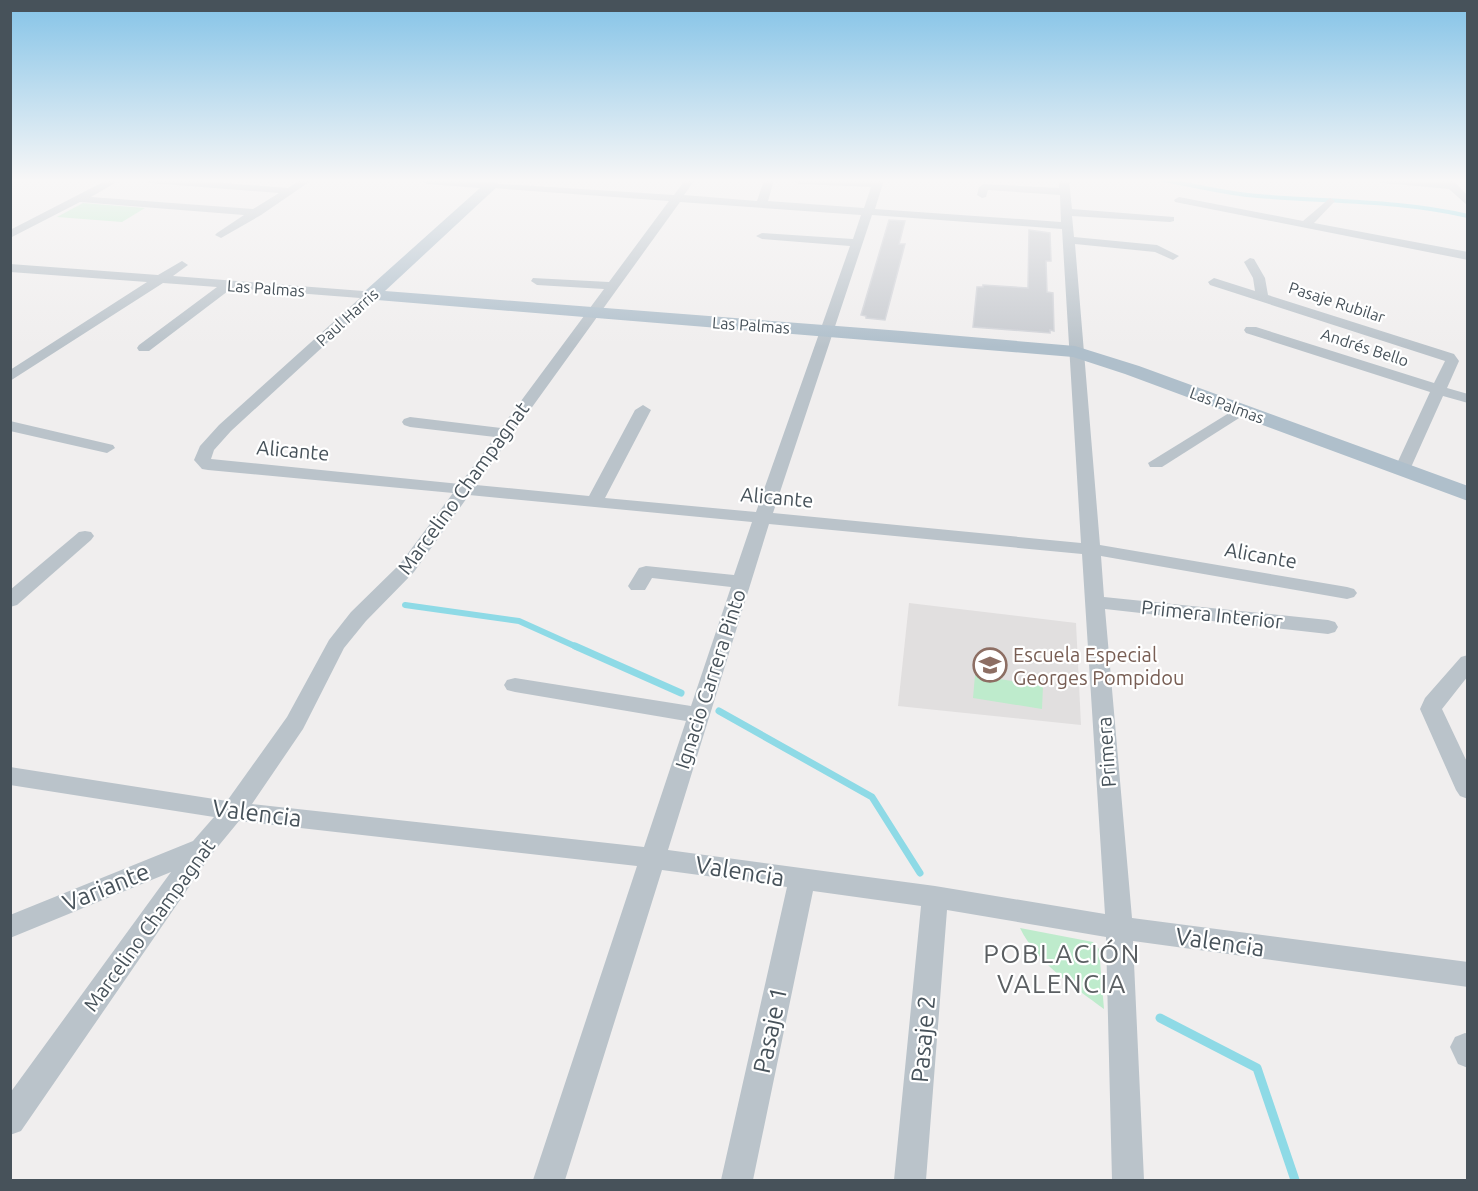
<svg xmlns="http://www.w3.org/2000/svg" width="1478" height="1191" viewBox="0 0 1478 1191" font-family="Ubuntu,sans-serif">
	<rect width="100%" height="100%" fill="#f0eeee"/>
	<polygon fill="#e1dfdf" points="909,603 1076,623 1081,725 898,706"/>
	<g fill="#beebcc">
		<polygon points="83,203 145,208 122,222 57,217"/>
		<polygon points="975,675 1043,686 1042,709 973,698"/>
		<path d="M1020,928L1093,942L1099,949L1104,1009C1073,986 1037,963 1020,928Z"/>
	</g>
	<g fill="none" stroke-linecap="round" stroke-linejoin="round">
		<path stroke="#8edae6" stroke-width="4" d="M1163,180C1194,185 1226,194 1258,196C1329,202 1399,200 1468,216"/>
		<polyline stroke="#8edae6" stroke-width="6" points="405,605 519,621 579,648"/>
		<g stroke="#8edae6" stroke-width="7">
			<polyline points="575,646 681,693"/>
			<polyline points="719,711 872,797 920,873"/>
		</g>
		<polyline stroke="#8edae6" stroke-width="9" points="1160,1018 1257,1068 1295,1180"/>
	</g>
	<g fill="#c8cbd0" stroke="#d2d4d9" stroke-width="1.5">
		<polygon points="889,220 905,221 899,244 905,244 885,320 866,318 866,316 861,315"/>
		<polygon points="1029,230 1050,233 1051,261 1046,261 1047,292 1053,293 1054,331 1050,330 1050,333 973,327 977,287 983,287 983,285 1028,288"/>
	</g>
	<g fill="none" stroke-linecap="round" stroke-linejoin="round">
		<g fill="#bac3ca" fill-rule="evenodd">
			<polygon points="107,180 120,180 91,197 253,209 279,193 150,183 145,180 188,180 288,188 300,180 312,180 261,215 221,238 215,235 217,233 244,215 80,202 10,238 10,230"/>
			<path d="M685,180H695L684,195L757,201L764,180H774L768,201L864,208L871,187L799,184L794,181L884,180L875,209L1061,222L1060,195L988,190L986,197L982,198L977,195L979,187L984,184L1059,188V180H1069L1072,209L1174,217V221L1170,222L1072,216L1074,237L1157,245L1179,256L1173,260L1155,252L1075,244L1100,545L1347,587L1354,589L1357,593L1354,597L1347,599L1101,556L1104,597L1328,620L1335,622L1338,627L1335,632L1328,634L1105,609L1132,918L1468,962V987L1133,941L1144,1180H1112L1106,937L947,910L926,1180H894L921,906L813,891L753,1180H721L787,887L662,870L565,1180H533L637,866L239,821L211,855L21,1131L10,1135V1093L171,872L10,938V915L193,841L214,817L10,785V767L227,801L287,717L329,640L351,612L400,564L453,493L208,470L202,469L194,460L200,446L219,425L360,298L232,288L149,351H139L137,348L139,345L217,287L163,283L10,381V370L147,282L10,272V264L158,275L182,261L188,265L173,276L376,292L377,295L376,298L231,431L214,450L211,459L460,484L495,437L410,427L404,425L402,422L404,419L410,417L501,428L604,289L537,285L531,281L533,278L609,282L669,201L492,188L487,185L488,183L674,195ZM680,202L861,215L853,239L762,233L756,236L762,239L850,246L756,512L605,498L651,410L643,405L635,410L589,496L476,485ZM872,215L1062,229L1081,543L773,513ZM469,495L752,522L734,575L646,566L639,568L628,586L631,590H645L652,578L731,587L691,706L515,678L507,680L504,685L507,690L515,692L686,721L644,847L252,804L303,729L344,648L366,621L414,572ZM769,524L1082,554L1105,914L935,886L668,850Z"/>
			<polygon points="1378,180 1443,182 1442,180 1453,180 1468,196 1468,206 1449,189 1383,183"/>
			<polygon points="1179,197 1303,221 1330,198 1335,201 1314,223 1468,252 1468,260 1175,202 1174,200"/>
			<polygon points="1250,258 1254,259 1265,278 1268,295 1454,354 1459,361 1447,388 1468,394 1468,403 1443,396 1408,474 1396,474 1394,470 1430,392 1246,333 1244,330 1246,327 1256,327 1434,383 1445,361 1210,285 1208,282 1214,278 1255,291 1253,278 1244,262"/>
			<polygon points="1242,405 1247,407 1250,410 1247,413 1162,467 1150,467 1148,463"/>
			<polygon points="10,421 113,445 115,448 107,453 10,431"/>
			<polygon points="85,531 91,532 94,536 91,540 17,605 10,607 10,590 79,532"/>
			<polygon points="1468,655 1468,676 1442,709 1468,764 1468,799 1460,796 1456,790 1420,709 1425,698 1461,657"/>
			<polygon points="1465,1033 1468,1034 1468,1068 1458,1064 1450,1047 1455,1037"/>
		</g>
		<polygon fill="#afbfcb" fill-rule="evenodd" points="420,180 497,182 499,185 385,291 902,331 1075,346 1139,366 1468,486 1468,501 1125,374 1073,357 365,299 363,295 365,291 480,188 427,184"/>
	</g>
	<linearGradient id="sky" x2="0" y2="1"><stop stop-color="#84c3e7"/><stop offset="0.52" stop-color="#f8f7f7"/><stop offset="1" stop-color="#f8f7f7" stop-opacity="0"/></linearGradient>
	<rect width="1478" height="347" fill="url(#sky)"/>
	<defs>
		<g id="school-ring" transform="scale(1.725)"><circle r="9.5" fill="#fff" stroke="#8d6e63" stroke-width="1.5"/><path d="M0-5L7-2L0 1L-7-2ZM-4 1L0 2.5L4 1V4Q0 6-4 4Z" fill="#8d6e63"/></g>
	</defs>
	<g fill-rule="evenodd">
		<use href="#school-ring" x="990" y="665"/>
	</g>
	<g text-anchor="middle" dominant-baseline="central" stroke-width="4.5" stroke-linejoin="round" paint-order="stroke">
		<g font-size="16" fill="#47525a" stroke="#fff">
			<text transform="translate(266 288) rotate(4)">Las Palmas</text>
			<text transform="translate(1337 302) rotate(18)">Pasaje Rubilar</text>
			<text transform="translate(347 317) rotate(-42)">Paul Harris</text>
			<text transform="translate(751 325) rotate(4)">Las Palmas</text>
			<text transform="translate(1365 347) rotate(18)">Andrés Bello</text>
			<text transform="translate(1227 405) rotate(20)">Las Palmas</text>
		</g>
		<g font-size="20" fill="#47525a" stroke="#fff">
			<text transform="translate(293 450) rotate(5)">Alicante</text>
			<text transform="translate(463 488) rotate(-54)">Marcelino Champagnat</text>
			<text transform="translate(777 497) rotate(5)">Alicante</text>
			<text transform="translate(1261 555) rotate(10)">Alicante</text>
			<text transform="translate(1212 614) rotate(6)">Primera Interior</text>
			<text transform="translate(710 679) rotate(-72)">Ignacio Carrera Pinto</text>
			<text transform="translate(1106 752) rotate(-94)">Primera</text>
			<text transform="translate(149 925) rotate(-54)">Marcelino Champagnat</text>
		</g>
		<g font-size="20" fill="#785e54" stroke="#fff" text-anchor="start">
			<text x="1013" y="654">Escuela Especial<tspan x="1013" dy="23">Georges Pompidou</tspan></text>
		</g>
		<g font-size="24" fill="#47525a" stroke="#fff">
			<text transform="translate(257 813) rotate(7)">Valencia</text>
			<text transform="translate(740 871) rotate(9)">Valencia</text>
			<text transform="translate(106 887) rotate(-22)">Variante</text>
			<text transform="translate(1220 942) rotate(8)">Valencia</text>
			<text transform="translate(770 1030) rotate(-78)">Pasaje 1</text>
			<text transform="translate(923 1039) rotate(-85)">Pasaje 2</text>
		</g>
		<g font-size="26" letter-spacing="1.5" fill="#5b5f62" stroke="#fff">
			<text x="1062" y="953">POBLACIÓN<tspan x="1062" dy="30">VALENCIA</tspan></text>
		</g>
	</g>
	<rect width="1478" height="1191" fill="none" stroke="#47525a" stroke-width="24"/>
</svg>
